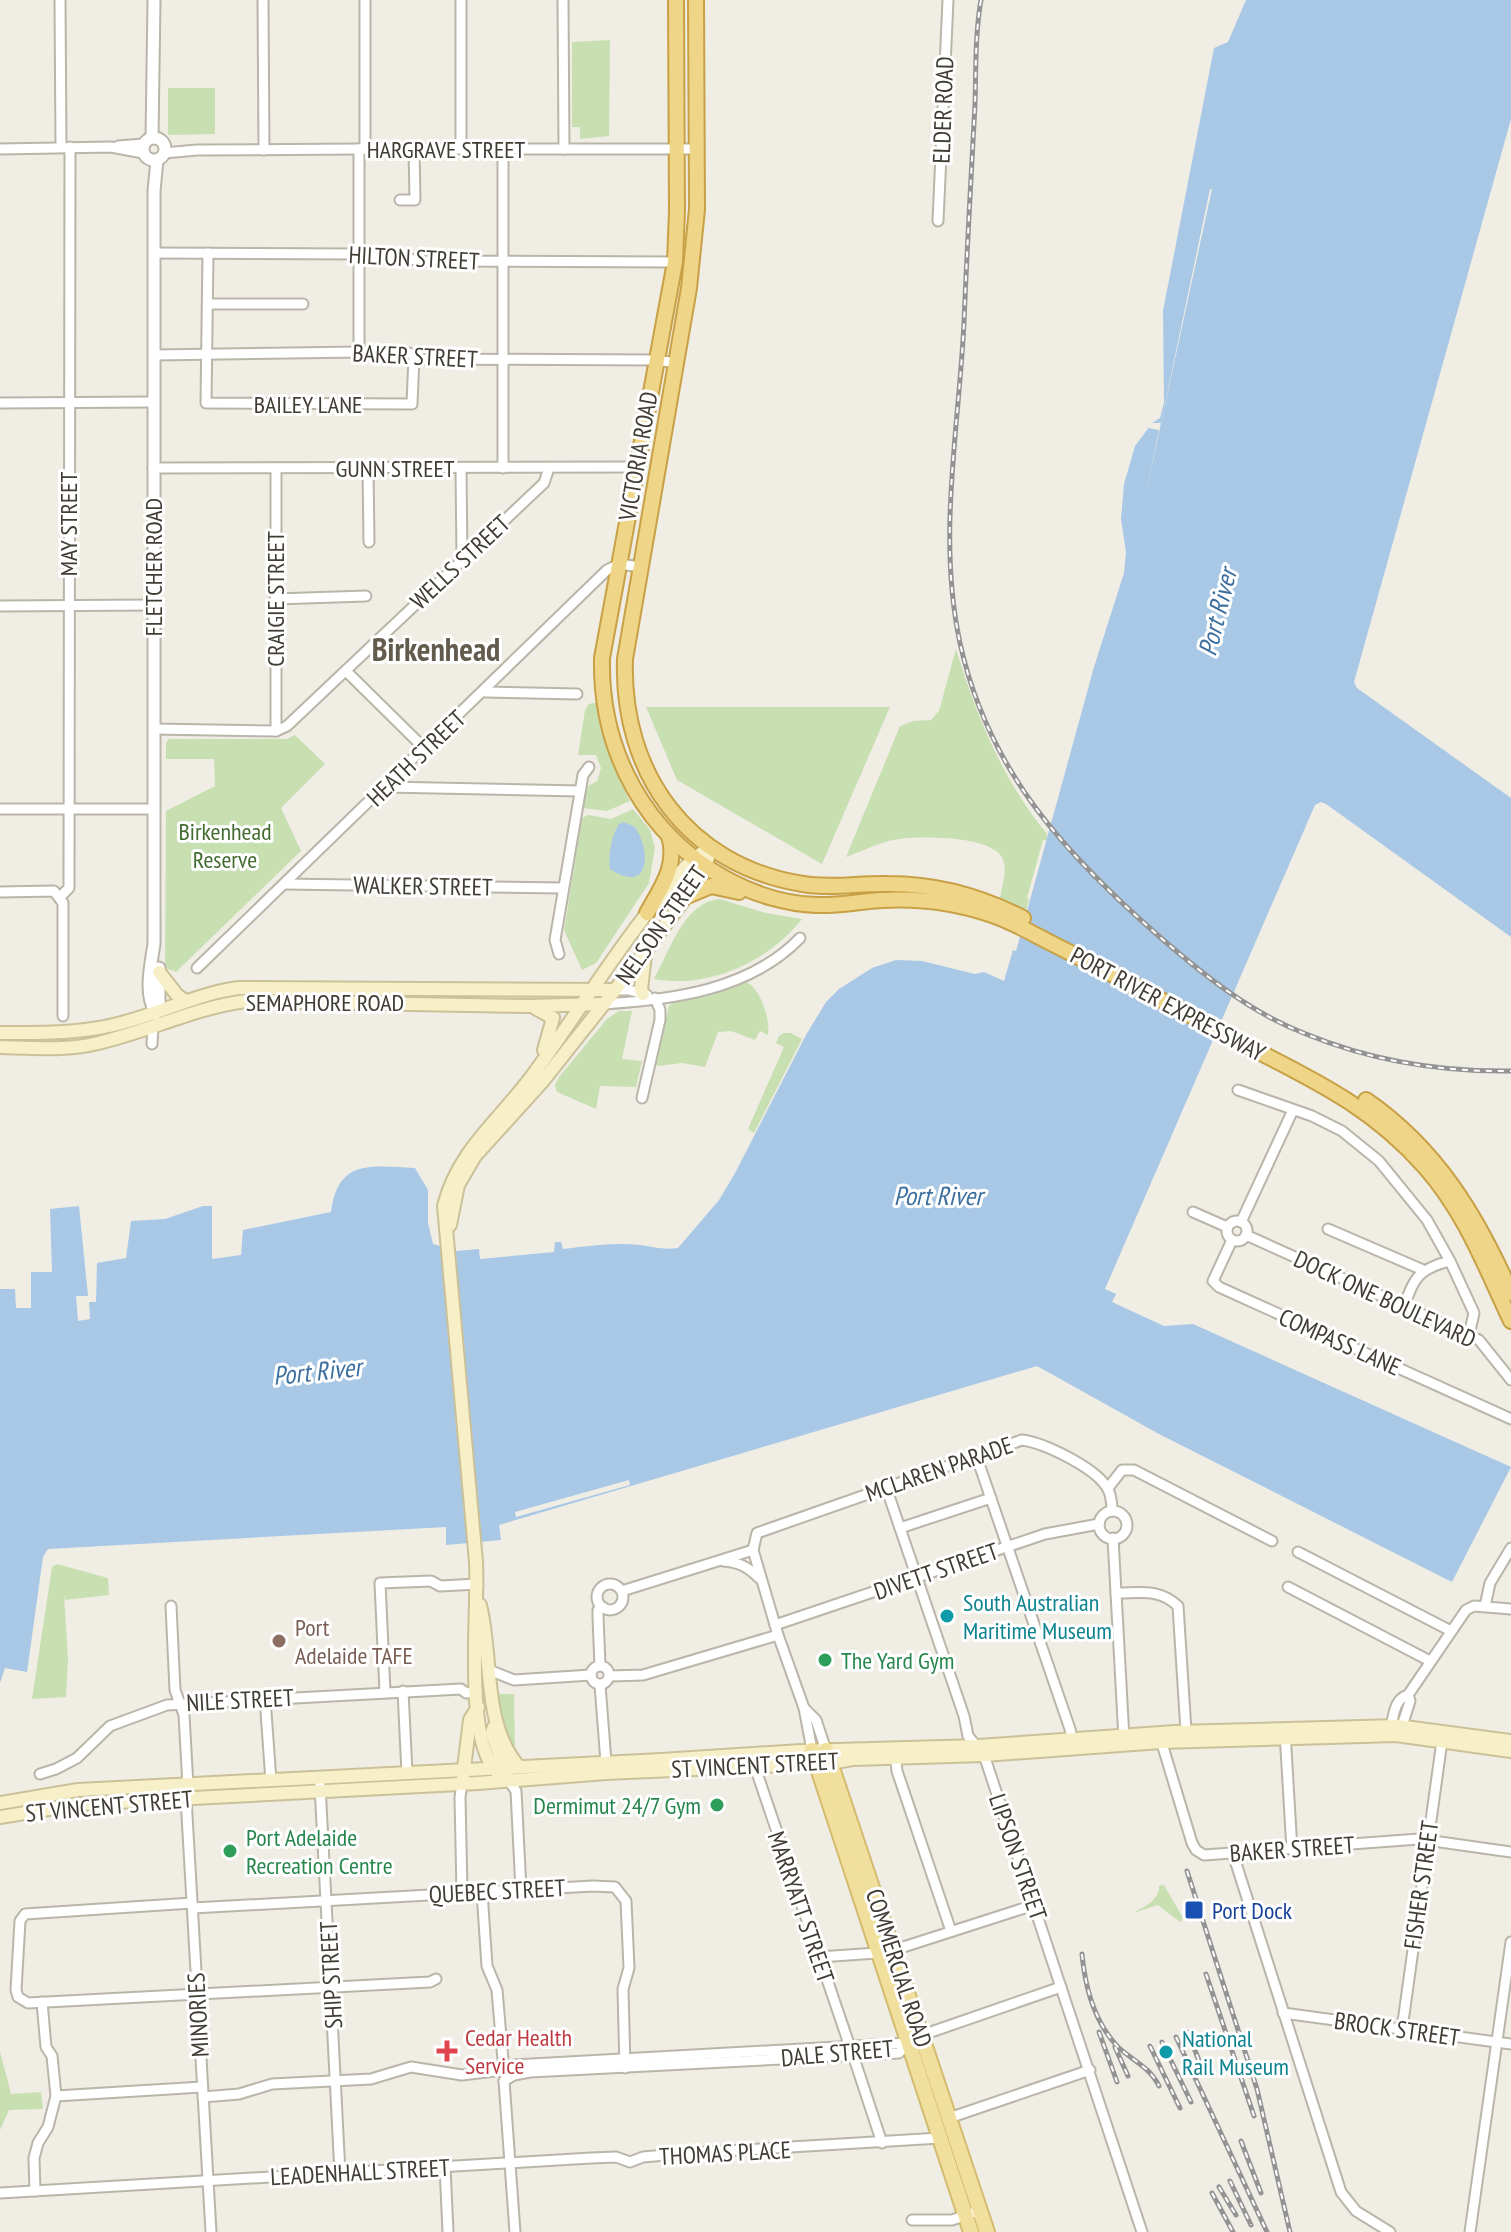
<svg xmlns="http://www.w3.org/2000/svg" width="1511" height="2232" viewBox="0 0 1511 2232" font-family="'PT Sans Narrow',sans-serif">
	<rect width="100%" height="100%" fill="#f0ede5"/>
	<g fill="#c8dfb2">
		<polygon points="610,40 609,136 580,139 580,127 572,127 572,42"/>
		<polygon points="168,88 215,88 215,134 168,135"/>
		<path d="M956,649C977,717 1002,779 1047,834V840H1043L1027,898L1029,900L1026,910L1000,898C1002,885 1009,867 1001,856C988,836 922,836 899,839C882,841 863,851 846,857L900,726L913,721L931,720L939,711Z"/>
		<path d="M597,702C602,738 613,770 630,801L607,811L583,808L588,786L597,781L601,768L596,755H578L585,710L589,704Z"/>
		<polygon points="646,707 890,707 822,864 677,780"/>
		<polygon points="295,735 325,764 281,808 301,851 176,972 165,968 166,811 215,786 214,759 166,759 166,743 169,739 287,739"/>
		<polygon points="633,809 650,830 655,848 649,883 596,963 582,970 564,930 582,818 588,815 611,819"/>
		<path d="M720,899L766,913L802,919C768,962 708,989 654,979C670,950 684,902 720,899Z"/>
		<path d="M746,982C760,987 771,1021 768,1035L760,1031L755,1040L731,1031L718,1032L705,1067L682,1063L658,1066L656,1064L669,1006L674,1002L709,996Z"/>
		<polygon points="619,1011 632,1011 622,1059 642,1061 636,1087 600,1086 596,1109 557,1092 555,1085 559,1077 607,1019"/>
		<polygon points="784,1033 791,1033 802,1039 754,1133 748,1129 784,1047 776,1043 779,1036"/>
		<polygon points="57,1564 108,1578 109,1595 65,1600 64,1595 68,1659 66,1697 32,1699 52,1567"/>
		<polygon points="497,1694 514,1694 515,1757 504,1734"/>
		<path d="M1164,1885L1183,1918L1180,1922L1158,1905L1133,1913C1145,1906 1159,1901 1159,1886Z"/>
		<polygon points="0,2051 11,2094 41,2092 43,2109 9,2110 0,2130"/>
	</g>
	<g fill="#a8c8e6">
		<path d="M1246,0H1511V119L1354,682L1357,688L1511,798V937L1326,804L1321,802L1315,805L1105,1289L1116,1294L1112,1302L1164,1326L1193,1324L1511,1467L1452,1582L1159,1434L1037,1366L499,1525L501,1540L446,1545V1527L48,1549L43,1557L27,1672L5,1668L0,1683V1289H15L16,1308H31V1272H52L50,1209L79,1206L88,1296H76L78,1321L90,1319L89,1302H96L97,1263L126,1258L131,1221L165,1219L203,1206H212V1259L241,1255L243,1230L331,1212C338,1158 371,1166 415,1168L428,1190V1223L433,1244L457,1251L479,1249L480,1259L554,1252L555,1242H561L563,1249C588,1246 615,1242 640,1245C654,1247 664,1250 678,1248L719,1200L734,1175L806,1035L826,1002L839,989L872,968L896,960L922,961L975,974L984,972L1004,981L1013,950L1016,951L1094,667L1124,573L1126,552L1121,519L1124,484L1135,446L1152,423L1160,418L1164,403L1163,311L1214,48L1228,42Z"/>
		<path d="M624,822L635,827C652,853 649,895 610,869C608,854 611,837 619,824Z"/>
	</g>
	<g fill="#f0ede5">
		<polygon points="1210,189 1212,189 1145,497 1159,430 1148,428 1152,423 1161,423"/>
		<polygon points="629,1480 630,1485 516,1517 515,1512"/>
	</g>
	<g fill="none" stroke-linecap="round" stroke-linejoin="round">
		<g stroke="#bab5a9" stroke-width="13">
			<g id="minor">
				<polyline points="60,0 61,147"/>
				<polyline points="263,0 264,150"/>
				<polyline points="563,0 564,149"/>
				<polyline points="118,146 143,144"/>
				<polyline points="461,148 461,0"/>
				<polyline points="0,149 111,147 143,153"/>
				<polyline points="359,149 359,352"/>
				<polyline points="365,149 365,0"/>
				<polyline points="164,153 197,150 359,149 696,149"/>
				<polyline points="400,200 415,200 414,148"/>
				<polyline points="938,221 948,0"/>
				<path d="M154,253L358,254C378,260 399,255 420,261L675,262"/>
				<polyline points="208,253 206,403 412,404 414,356"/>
				<polyline points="208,304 303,304"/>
				<polyline points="154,355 359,352 409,353 421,359 655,360 677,363"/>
				<polyline points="0,403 153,402"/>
				<polyline points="153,468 636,467"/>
				<polyline points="368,468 369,542"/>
				<polyline points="461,468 462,559"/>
				<polyline points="503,468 503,148"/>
				<polyline points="275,599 366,596"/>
				<polyline points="0,606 153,605"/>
				<polyline points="346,671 425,749"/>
				<polyline points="485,692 577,694"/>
				<polyline points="154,729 276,731 287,726 544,483 549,468"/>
				<polyline points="276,731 276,468"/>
				<polyline points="385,787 580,791"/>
				<polyline points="0,809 154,809"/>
				<polyline points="284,884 563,888"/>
				<polyline points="0,892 54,891 63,903 63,1016"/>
				<polyline points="60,897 69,888 70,147"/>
				<polyline points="559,954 555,940 583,775 589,767"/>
				<polyline points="197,968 607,570 619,564 641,567"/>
				<polyline points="615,990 629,990 647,995"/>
				<path d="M603,1004C672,1000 750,990 800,938"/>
				<polyline points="152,1044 153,1026"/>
				<polyline points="1238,1090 1312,1116 1342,1131 1379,1161 1427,1220 1450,1261 1474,1313 1469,1335"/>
				<polyline points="642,1098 660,1020 660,1010 655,998"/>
				<polyline points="1193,1212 1227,1227"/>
				<circle cx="1237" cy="1231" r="10"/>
				<polyline points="1241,1222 1293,1110"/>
				<polyline points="1328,1229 1423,1270"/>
				<polyline points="1246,1235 1479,1340 1511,1380"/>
				<polyline points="1232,1240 1213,1281 1219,1287 1511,1419"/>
				<path d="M1404,1306C1415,1277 1418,1269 1450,1261"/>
				<polyline points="976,1455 1070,1729 1073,1744"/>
				<polyline points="886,1487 964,1716 968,1736 984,1755 1142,2232"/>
				<polyline points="1108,1488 1122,1470 1134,1470 1272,1541"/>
				<circle cx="1113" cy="1525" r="14"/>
				<polyline points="900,1528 991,1498"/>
				<polyline points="1113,1538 1124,1739"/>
				<polyline points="1298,1552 1451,1631"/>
				<path d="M723,1561C739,1562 748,1567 759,1578"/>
				<circle cx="610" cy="1597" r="13"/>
				<polyline points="1288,1587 1430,1661"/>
				<polyline points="622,1591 753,1550"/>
				<path d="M1116,1593C1140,1593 1159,1588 1178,1606L1186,1731"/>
				<polyline points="171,1606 175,1690 184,1715 188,1786"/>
				<polyline points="1485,1606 1490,1583 1511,1548"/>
				<polyline points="775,1625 1045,1534 1099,1524"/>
				<circle cx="600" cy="1675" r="9"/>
				<polyline points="600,1666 598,1617 598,1610 603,1607"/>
				<polyline points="489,1670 514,1680 591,1675"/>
				<polyline points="610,1676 643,1675 778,1635"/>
				<polyline points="600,1685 606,1762"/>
				<polyline points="403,1691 407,1773"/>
				<polyline points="385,1692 380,1583 431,1581 440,1586 478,1584"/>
				<polyline points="265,1698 271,1781"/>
				<polyline points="804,1708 816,1720 826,1750"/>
				<polyline points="1397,1726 1403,1723 1410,1701 1408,1695"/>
				<path d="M1397,1729V1726L1392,1722C1394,1712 1396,1698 1408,1695L1466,1610L1474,1606L1511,1609"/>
				<polyline points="1285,1732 1292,1850"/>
				<polyline points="1160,1737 1192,1843 1196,1850 1204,1855 1419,1839 1511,1852"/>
				<path d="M812,1750L804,1708L778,1635L753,1550L757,1533L1022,1440C1045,1443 1093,1467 1106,1486C1111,1493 1112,1502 1112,1511"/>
				<polyline points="895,1752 897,1771 951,1931"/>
				<polyline points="755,1767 850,2047"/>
				<polyline points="40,1774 56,1769 77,1758 110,1726 167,1705 461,1689 466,1693 477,1692"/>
				<polyline points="509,1781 516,1791 521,1890"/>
				<polyline points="462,1784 460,1797 462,1893"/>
				<polyline points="320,1785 340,2173"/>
				<polyline points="186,1798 211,2232"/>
				<polyline points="1233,1854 1341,2192 1356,2211 1390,2232"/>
				<polyline points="482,1892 487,1966 497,1990 503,2060"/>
				<polyline points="192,1903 25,1914 20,1921 16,1990 18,1997 28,2003 430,1982 436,1979"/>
				<polyline points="193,1908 593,1886 615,1887 626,1901 629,1968 623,1989 625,2068"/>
				<polyline points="894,1950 1034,1905"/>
				<polyline points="819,1957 877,1953"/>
				<polyline points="1283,2013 1511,2044"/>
				<polyline points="1402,2029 1442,1741"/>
				<polyline points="922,2038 931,2032 1061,1987"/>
				<polyline points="853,2055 882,2143"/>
				<polyline points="514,2065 908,2043"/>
				<polyline points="504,2081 514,2075 530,2072 899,2053 908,2043"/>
				<polyline points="504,2081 515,2232"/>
				<polyline points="56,2096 202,2087"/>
				<polyline points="203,2097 239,2094 272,2084 371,2079 411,2067 462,2075 495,2071"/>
				<polyline points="949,2118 1090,2070"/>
				<polyline points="445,2167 448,2232"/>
				<polyline points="35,2191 34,2158 38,2143 48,2127 56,2096 52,2056 46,2047 42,2002"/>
				<polyline points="0,2193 591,2158 616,2157 630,2162 643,2157 677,2154 940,2138"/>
				<polyline points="912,2220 952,2220 981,2210"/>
				<polyline points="1470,2232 1511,1942"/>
			</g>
		</g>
		<g stroke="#bab5a9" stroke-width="15">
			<g id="tertiary">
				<circle cx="154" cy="149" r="11"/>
				<polyline points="152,138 154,0"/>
				<path d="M155,1011C144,994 151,964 154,944V191L157,160"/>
				<polyline points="155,1014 159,1005 159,968"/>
			</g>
		</g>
		<g stroke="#cac199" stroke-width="16">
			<g id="secondary">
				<polyline points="159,972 177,995 185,1001"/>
				<polyline points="643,994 641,989 645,955"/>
				<polyline points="535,1008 553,1018 544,1050"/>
				<path d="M0,1033C42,1033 84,1034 125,1022C163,1012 199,993 239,988L615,990"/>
				<path d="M0,1047C32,1048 67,1051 98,1043C150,1031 193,1008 246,1001L529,1006L603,1004"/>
				<polyline points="450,1225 458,1185 475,1156 542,1082 645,952 687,896 708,858"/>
				<path d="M480,1605C493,1657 482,1725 519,1767"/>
				<polyline points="494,1727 492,1733 506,1774"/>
				<path d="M497,1772C463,1738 479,1610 476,1562L444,1206C458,1149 503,1117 535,1072C577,1014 614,953 659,898C675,879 688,860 710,848"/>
				<polyline points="463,1776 470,1720 478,1707"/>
				<polyline points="0,1803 78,1790 661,1760 801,1751 978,1746 1175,1732 1397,1726 1511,1741"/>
				<polyline points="0,1817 79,1804 478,1783 606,1773 831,1763 853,1759 984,1755 1161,1742 1396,1735 1511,1751"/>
			</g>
		</g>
		<g stroke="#d3bc6f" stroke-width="18">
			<g id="primary">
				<polyline points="812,1750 971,2232"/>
				<polyline points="826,1750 987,2232"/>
			</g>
		</g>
		<g stroke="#c8a146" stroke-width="18">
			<g id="trunk">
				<path d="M676,0L677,211L675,262L602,658C600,751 645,835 728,880C754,894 786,904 816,905C838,906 861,901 883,900C920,898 957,903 992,915C1013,922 1033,934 1053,944C1086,961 1119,977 1151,995C1189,1014 1227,1035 1265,1055C1328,1087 1377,1113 1425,1167C1465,1212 1486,1268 1511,1321"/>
				<path d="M696,0L697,209L689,288L625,659C621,773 688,866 803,884C832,889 860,883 889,884C935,884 982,897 1023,918"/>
				<polyline points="687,896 711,886 739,892"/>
				<path d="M647,913C661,888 678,866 669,836"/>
				<path d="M1366,1100C1437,1149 1477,1216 1511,1293"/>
			</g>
		</g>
		<use href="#minor" stroke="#fff" stroke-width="9"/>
		<use href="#tertiary" stroke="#fff" stroke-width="11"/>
		<use href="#secondary" stroke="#f7efc7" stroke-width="12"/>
		<use href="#primary" stroke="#f1df9d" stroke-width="14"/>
		<use href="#trunk" stroke="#eed588" stroke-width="14"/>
		<g stroke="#939393" stroke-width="5">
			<g id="rail">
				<path d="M981,0C975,34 976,70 975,105C971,177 967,249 964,322C959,429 937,536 960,643C988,771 1065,854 1161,938C1205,976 1251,1013 1306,1034C1372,1061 1439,1072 1511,1071"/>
				<polyline points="1187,1871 1257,2089 1290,2232"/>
				<path d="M1082,1954C1085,1987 1095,2023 1118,2047C1133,2061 1150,2067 1159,2086"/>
				<polyline points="1206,1974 1254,2116"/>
				<polyline points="1099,2032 1117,2082"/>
				<polyline points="1188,2032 1201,2066"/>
				<polyline points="1176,2037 1267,2232"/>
				<polyline points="1162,2042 1191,2102"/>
				<polyline points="1150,2046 1180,2108"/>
				<polyline points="1115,2047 1128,2076"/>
				<polyline points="1241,2141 1261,2193"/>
				<polyline points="1230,2181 1251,2225"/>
				<polyline points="1219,2187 1236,2215"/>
				<polyline points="1212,2193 1233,2232"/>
			</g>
		</g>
		<use href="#rail" stroke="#fff" stroke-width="2" stroke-dasharray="6" stroke-linecap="butt"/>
	</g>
	<g fill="#0f9aa8" stroke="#fff" stroke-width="3">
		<circle cx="947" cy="1616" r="8"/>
		<circle cx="1166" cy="2052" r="8"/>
	</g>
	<circle fill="#8d6e63" stroke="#fff" stroke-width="3" cx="279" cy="1641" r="8"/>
	<g fill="#2e9e5b" stroke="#fff" stroke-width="3">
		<circle cx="825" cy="1660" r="8"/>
		<circle cx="717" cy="1805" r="8"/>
		<circle cx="230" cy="1851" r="8"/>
	</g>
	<rect fill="#1a4fb4" stroke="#fff" stroke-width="3" x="1184" y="1900" width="20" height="20" rx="4"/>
	<path fill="#e0444e" stroke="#fff" stroke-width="3" d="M443 2039h8v8h8v8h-8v8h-8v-8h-8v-8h8z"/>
	<g text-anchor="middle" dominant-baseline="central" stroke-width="6" stroke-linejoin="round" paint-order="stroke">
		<g font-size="24" fill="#413d35" stroke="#fff">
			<text transform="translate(943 110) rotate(-88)">ELDER ROAD</text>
			<text x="446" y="149">HARGRAVE STREET</text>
			<text transform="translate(414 258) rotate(3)">HILTON STREET</text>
			<text transform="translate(415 356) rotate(3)">BAKER STREET</text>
			<text x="308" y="404">BAILEY LANE</text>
			<text transform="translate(638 456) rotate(-80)">VICTORIA ROAD</text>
			<text x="395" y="468">GUNN STREET</text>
			<text transform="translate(68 524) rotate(-90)">MAY STREET</text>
			<text transform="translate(460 562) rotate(-43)">WELLS STREET</text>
			<text transform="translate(153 567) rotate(-90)">FLETCHER ROAD</text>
			<text transform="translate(275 599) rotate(-90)">CRAIGIE STREET</text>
			<text transform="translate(416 758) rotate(-44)">HEATH STREET</text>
			<text transform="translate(423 886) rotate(1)">WALKER STREET</text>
			<text transform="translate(661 925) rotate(-55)">NELSON STREET</text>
			<text x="325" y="1002">SEMAPHORE ROAD</text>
			<text transform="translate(1168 1004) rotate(28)">PORT RIVER EXPRESSWAY</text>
			<text transform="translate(1385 1299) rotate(25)">DOCK ONE BOULEVARD</text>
			<text transform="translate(1340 1342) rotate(24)">COMPASS LANE</text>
			<text transform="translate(939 1469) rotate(-19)">MCLAREN PARADE</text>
			<text transform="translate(936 1571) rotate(-19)">DIVETT STREET</text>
			<text transform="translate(240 1700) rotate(-3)">NILE STREET</text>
			<text transform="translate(755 1765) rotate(-3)">ST VINCENT STREET</text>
			<text transform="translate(109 1806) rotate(-5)">ST VINCENT STREET</text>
			<text transform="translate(1292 1849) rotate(-4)">BAKER STREET</text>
			<text transform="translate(1018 1857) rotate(71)">LIPSON STREET</text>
			<text transform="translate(1421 1885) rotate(-82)">FISHER STREET</text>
			<text transform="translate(497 1891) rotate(-3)">QUEBEC STREET</text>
			<text transform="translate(801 1907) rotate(71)">MARRYATT STREET</text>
			<text transform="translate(899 1968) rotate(72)">COMMERCIAL ROAD</text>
			<text transform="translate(331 1975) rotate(-93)">SHIP STREET</text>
			<text transform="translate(198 2015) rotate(-93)">MINORIES</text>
			<text transform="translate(1397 2029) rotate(8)">BROCK STREET</text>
			<text transform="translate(837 2053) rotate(-5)">DALE STREET</text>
			<text transform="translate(725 2153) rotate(-3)">THOMAS PLACE</text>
			<text transform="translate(360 2172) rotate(-3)">LEADENHALL STREET</text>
		</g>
		<g font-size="24" fill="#436b30" stroke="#fff">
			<text x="225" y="831">Birkenhead<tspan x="225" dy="28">Reserve</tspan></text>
		</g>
		<g font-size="24" fill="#0d838f" stroke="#fff" text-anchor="start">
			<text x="963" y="1602">South Australian<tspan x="963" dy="28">Maritime Museum</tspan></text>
			<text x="1182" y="2038">National<tspan x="1182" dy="28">Rail Museum</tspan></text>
		</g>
		<g font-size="24" fill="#785e54" stroke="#fff" text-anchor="start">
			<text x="295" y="1627">Port<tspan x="295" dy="28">Adelaide TAFE</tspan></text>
		</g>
		<g font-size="24" fill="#27864d" stroke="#fff" text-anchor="start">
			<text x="841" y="1660">The Yard Gym</text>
			<text x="701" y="1805" text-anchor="end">Dermimut 24/7 Gym</text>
			<text x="246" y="1837">Port Adelaide<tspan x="246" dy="28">Recreation Centre</tspan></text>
		</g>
		<g font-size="24" fill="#164399" stroke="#fff" text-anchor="start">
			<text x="1212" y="1910">Port Dock</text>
		</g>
		<g font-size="24" fill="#be3a42" stroke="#fff" text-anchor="start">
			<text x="465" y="2037">Cedar Health<tspan x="465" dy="28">Service</tspan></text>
		</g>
		<g font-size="26" font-style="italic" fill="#3d6f9f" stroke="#fff">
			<text transform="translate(1217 612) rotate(-76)">Port River</text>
			<text x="938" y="1195">Port River</text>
			<text transform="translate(317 1371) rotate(-6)">Port River</text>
		</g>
		<g font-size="32" font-weight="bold" fill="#635c4e" stroke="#fff">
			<text x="436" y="649">Birkenhead</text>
		</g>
	</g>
</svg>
